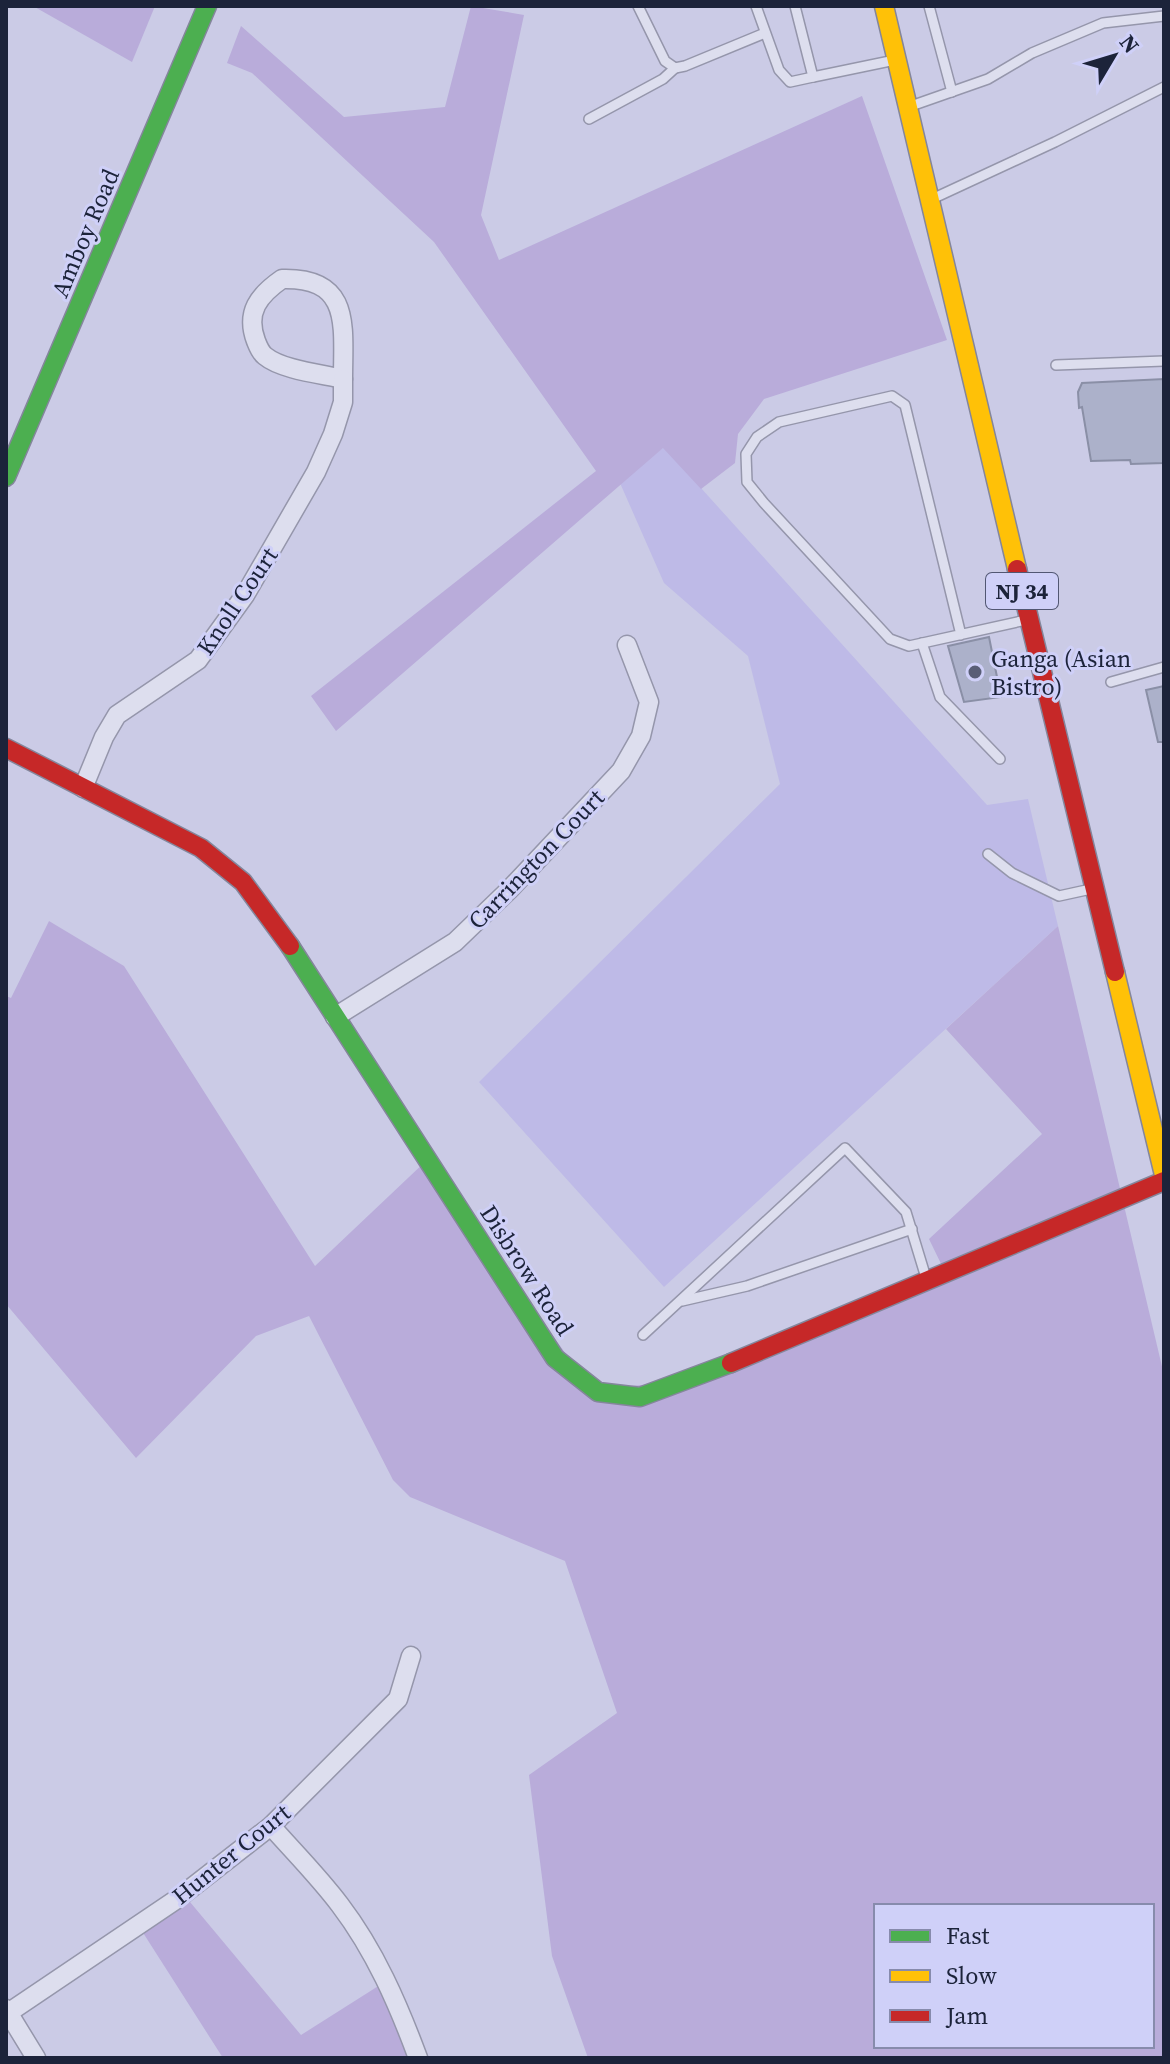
<svg xmlns="http://www.w3.org/2000/svg" width="1170" height="2064" viewBox="0 0 1170 2064" font-family="'Source Serif 4',serif">
	<rect width="100%" height="100%" fill="#cbcbe6"/>
	<polygon fill="#bebae7" points="664,447 987,805 1028,799 1058,926 664,1287 479,1082 780,784 748,656 664,583 620,483"/>
	<g fill="#b9acda" fill-rule="evenodd">
		<polygon points="33,6 155,6 132,62"/>
		<polygon points="471,6 524,15 481,215 499,260 862,96 947,340 764,399 738,434 735,463 701,489 663,448 336,731 311,696 596,471 434,242 252,73 227,63 241,26 344,117 445,107"/>
		<path d="M49,921L124,966L315,1266L427,1160L591,1389L666,1383L945,1272L929,1239L1042,1134L946,1029L1058,926L1164,1375V2058H588L552,1956L529,1775L617,1713L565,1561L410,1497L393,1480L309,1316L256,1336L136,1458L6,1304V996L11,998ZM876,1906H1152V2046H876Z"/>
		<polygon points="185,1896 301,2035 391,1978 422,2058 223,2058 140,1928"/>
	</g>
	<g fill="#acb1ca" stroke="#8a8fa6" stroke-width="2">
		<polygon points="1164,379 1164,463 1131,464 1130,460 1091,461 1082,407 1079,408 1078,392 1082,383"/>
		<polygon points="989,637 1001,697 964,702 948,646"/>
		<polygon points="1164,686 1164,742 1158,742 1146,690"/>
	</g>
	<g fill="none" stroke-linecap="round" stroke-linejoin="round">
		<g stroke="#9596ab" stroke-width="12">
			<g id="lane">
				<polyline points="638,6 665,61 675,68 685,66 765,33"/>
				<polyline points="756,6 779,70 790,82 813,77"/>
				<polyline points="795,6 813,77 895,60"/>
				<polyline points="929,6 952,92"/>
				<polyline points="911,106 988,79 1032,53 1103,23 1164,16"/>
				<polyline points="589,119 663,79 675,68"/>
				<polyline points="932,199 1055,142 1164,87"/>
				<polyline points="1056,365 1164,361"/>
				<polyline points="961,635 905,405 892,396 779,422 757,437 746,454 747,482 764,503 890,639 909,646 1026,620"/>
				<polyline points="922,643 940,697 1000,759"/>
				<polyline points="1111,682 1164,667"/>
				<polyline points="988,854 1012,873 1059,896 1091,889"/>
				<polyline points="682,1301 747,1286 912,1229"/>
				<polyline points="643,1335 845,1148 906,1212 927,1281"/>
			</g>
		</g>
		<g stroke="#9596ab" stroke-width="21">
			<g id="street">
				<path d="M282,279C352,277 343,326 343,379C322,374 282,370 265,356C260,352 258,346 256,341C245,312 259,295 282,279Z"/>
				<polyline points="83,788 104,737 117,715 198,660 245,595 316,472 333,434 343,402 343,379"/>
				<polyline points="335,1017 455,942 509,890 621,771 641,736 649,702 627,645"/>
				<path d="M271,1826C294,1852 319,1877 340,1905C375,1951 398,2004 418,2058"/>
				<polyline points="6,2009 36,2058"/>
				<polyline points="8,2013 177,1899 271,1826 398,1699 411,1656"/>
			</g>
		</g>
		<g stroke="#84869b" stroke-width="21">
			<g id="fast">
				<polyline points="6,477 207,6"/>
				<polyline points="290,946 555,1358 598,1392 640,1397 731,1363"/>
			</g>
		</g>
		<g stroke="#84869b" stroke-width="21">
			<g id="slow">
				<polyline points="884,6 1017,569"/>
				<polyline points="1115,972 1164,1175"/>
			</g>
		</g>
		<g stroke="#84869b" stroke-width="21">
			<g id="jam">
				<polyline points="1017,569 1115,972"/>
				<polyline points="6,748 201,848 243,882 290,946"/>
				<polyline points="731,1363 1164,1181"/>
			</g>
		</g>
		<use href="#lane" stroke="#dddeee" stroke-width="9"/>
		<use href="#street" stroke="#dddeee" stroke-width="18"/>
		<use href="#fast" stroke="#4caf50" stroke-width="18"/>
		<use href="#slow" stroke="#ffc107" stroke-width="18"/>
		<use href="#jam" stroke="#c62828" stroke-width="18"/>
	</g>
	<circle fill="#595e76" stroke="#cfd0f8" stroke-width="3" cx="975" cy="672" r="8"/>
	<g text-anchor="middle" dominant-baseline="central" stroke-width="6" stroke-linejoin="round" paint-order="stroke">
		<rect fill="#cfd0f8" stroke="#525773" stroke-width="2" x="986" y="573" width="72" height="36" rx="6"/>
		<g font-size="22" font-weight="bold" fill="#1c233a">
			<text x="1022" y="591">NJ 34</text>
		</g>
		<g font-size="24" fill="#1c233a" stroke="#cfd0f8">
			<text transform="translate(85 233) rotate(-67)">Amboy Road</text>
			<text transform="translate(237 601) rotate(-56)">Knoll Court</text>
			<text transform="translate(536 859) rotate(-46)">Carrington Court</text>
			<text transform="translate(527 1270) rotate(57)">Disbrow Road</text>
			<text transform="translate(231 1854) rotate(-39)">Hunter Court</text>
		</g>
		<g font-size="24" fill="#1c233a" stroke="#cfd0f8" text-anchor="start">
			<text x="991" y="658">Ganga (Asian<tspan x="991" dy="28">Bistro)</tspan></text>
		</g>
	</g>
	<rect width="1170" height="2064" fill="none" stroke="#1c233a" stroke-width="16"/>
	<rect x="874" y="1904" width="280" height="144" fill="#cfd0f8" stroke="#878bac" stroke-width="2"/>
	<rect x="890" y="1930" width="40" height="12" fill="#4caf50" stroke="#878bac" stroke-width="2"/>
	<text x="946" y="1944" font-size="24" fill="#1c233a">Fast</text>
	<rect x="890" y="1970" width="40" height="12" fill="#ffc107" stroke="#878bac" stroke-width="2"/>
	<text x="946" y="1984" font-size="24" fill="#1c233a">Slow</text>
	<rect x="890" y="2010" width="40" height="12" fill="#c62828" stroke="#878bac" stroke-width="2"/>
	<text x="946" y="2024" font-size="24" fill="#1c233a">Jam</text>
	<g transform="translate(1114 56) rotate(52)" stroke="#cfd0f8" stroke-width="6" paint-order="stroke">
	<path d="M0-6L14 30L0 20L-14 30Z" fill="#1c233a"/>
	<text y="-12" font-size="22" font-weight="bold" text-anchor="middle" fill="#1c233a">N</text>
	</g>
</svg>
